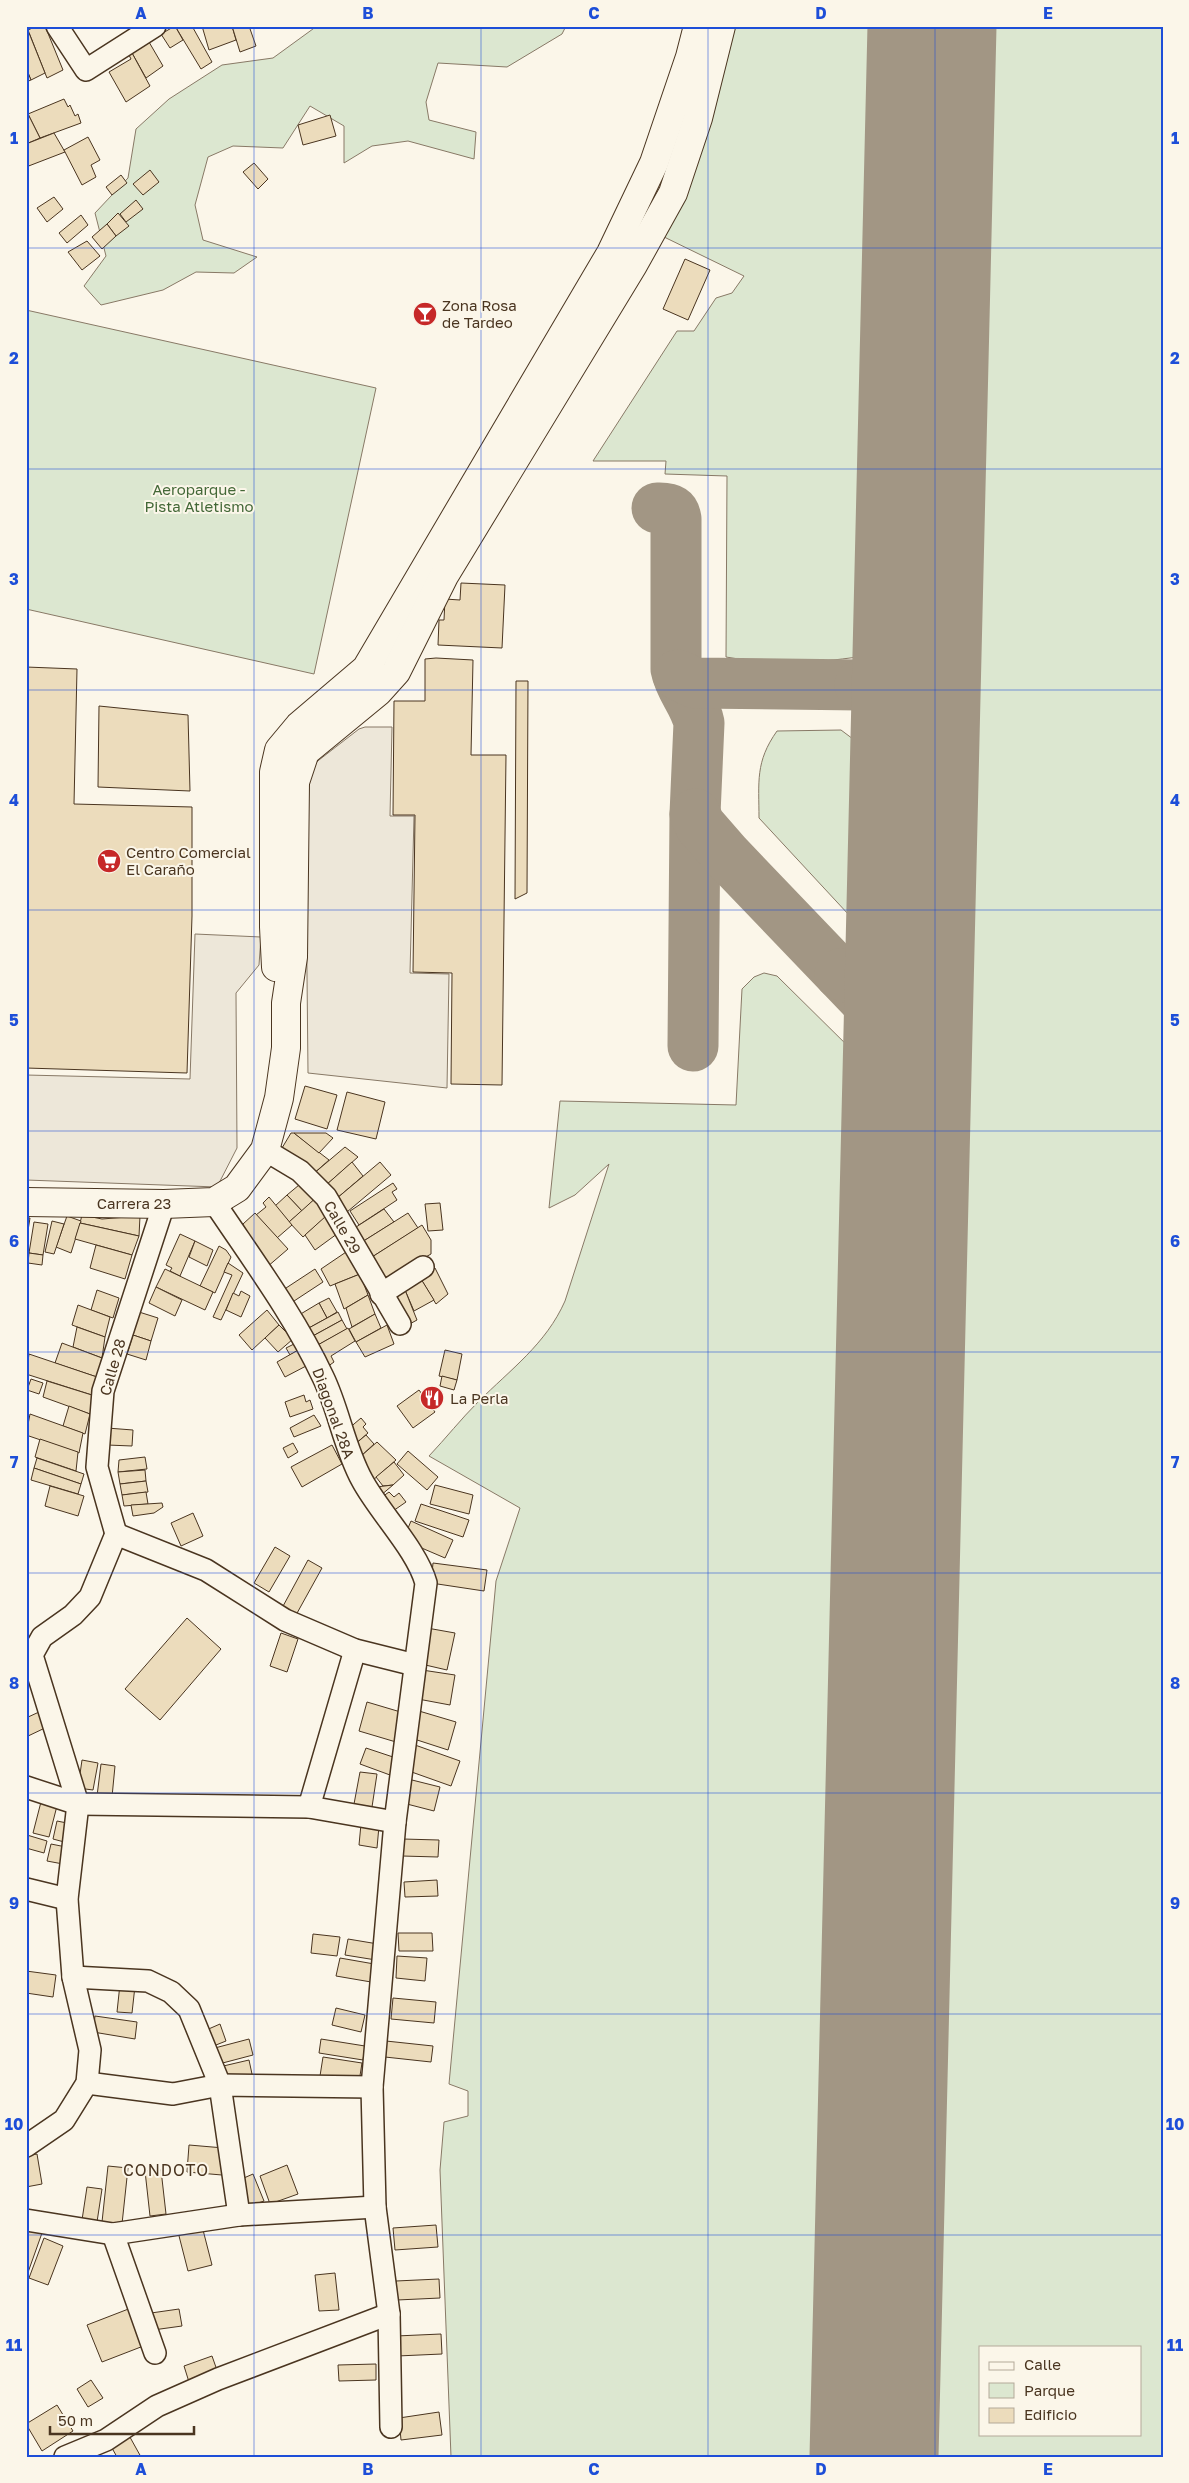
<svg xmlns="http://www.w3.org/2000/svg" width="1189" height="2483" viewBox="0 0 1189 2483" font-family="'Golos Text',sans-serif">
	<rect width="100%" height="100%" fill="#fbf6e9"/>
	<g fill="#dce7d0" stroke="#887966" fill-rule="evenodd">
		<polygon points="317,26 566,26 562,34 507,67 438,63 426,102 429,120 476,132 474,159 408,141 372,146 344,163 344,126 310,106 283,148 233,146 208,157 195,205 203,240 257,257 234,273 196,272 163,290 101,305 84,286 106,256 95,213 128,178 136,129 169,99 222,65 273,58"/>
		<path d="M729,26H887L871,655C819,663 778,666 726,657L727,476L665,474L666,461H593L677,331H694L716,298L732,293L744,276L660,235Z"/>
		<path d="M983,26H1163V2457H933ZM980,2347H1140V2434H980Z"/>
		<polygon points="26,310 376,388 314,674 26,609"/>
		<path d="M841,730L853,739L849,915L759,818C759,782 755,762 777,731Z"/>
		<path d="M764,973L777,976L858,1056L833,2457H451L440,2170L444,2122L468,2116V2091L449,2084L496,1581L520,1508L429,1456C446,1438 461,1419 478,1402C511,1369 546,1344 565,1301L609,1164L575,1195L549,1208L560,1101L736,1105L742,989L754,977Z"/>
	</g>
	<g fill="#ede7d9" stroke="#887966">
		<polygon points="365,727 392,727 390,816 414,816 410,973 449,974 447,1088 308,1073 306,875 309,781 314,765 319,760 359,729"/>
		<polygon points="195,934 261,937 259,965 236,993 237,1148 217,1187 26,1180 26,1075 190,1079"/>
	</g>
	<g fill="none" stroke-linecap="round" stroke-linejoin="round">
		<g stroke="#a29684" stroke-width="51">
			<path d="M657,508C667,508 674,507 676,519V669C680,689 695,703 699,723L695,814L693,1046"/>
			<path d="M678,675L695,683L860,685C891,676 905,659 918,631"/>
			<path d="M860,685C894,699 903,711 915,745"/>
			<polyline points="695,814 700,825 727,856 885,1021 900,1045 907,1081"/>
			<path d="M840,974C873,990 901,960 911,931"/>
		</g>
		<polyline stroke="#a29684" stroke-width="129" points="874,2457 932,26"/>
	</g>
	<g fill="#ecdcbc" stroke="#4a3520">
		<polygon points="37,26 45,26 63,70 47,78 28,30"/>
		<polygon points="175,26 192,26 212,62 201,69"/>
		<polygon points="175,26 183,40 170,48 161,34"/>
		<polygon points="202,26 232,26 236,40 209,50"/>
		<polygon points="232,26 249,26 256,46 240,52"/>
		<polygon points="29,33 45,73 31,80 26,68 26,34"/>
		<polygon points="149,42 163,66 146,78 132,53"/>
		<polygon points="132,53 150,86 126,102 109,72 131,59 129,55"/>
		<polygon points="26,68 31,80 26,82"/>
		<polygon points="64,99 68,107 70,105 75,116 78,114 81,123 40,138 28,114"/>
		<polygon points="28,114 40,138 26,144 26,115"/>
		<polygon points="330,115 336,136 303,145 298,125"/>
		<polygon points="54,133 65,152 26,167 26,144"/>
		<polygon points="88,137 100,160 91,165 96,177 82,185 64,150"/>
		<polygon points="254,163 268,179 258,189 243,172"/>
		<polygon points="150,170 159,182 143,195 133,184"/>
		<polygon points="121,175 127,183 112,195 106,187"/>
		<polygon points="54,197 63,209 47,222 37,208"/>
		<polygon points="136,200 143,209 126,222 120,214"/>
		<polygon points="118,213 129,226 116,236 107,224"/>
		<polygon points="81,215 88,225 67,243 59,233"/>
		<polygon points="107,224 116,236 102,249 92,237"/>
		<polygon points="87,241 100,256 82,270 68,252"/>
		<polygon points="685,259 710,270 688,320 663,309"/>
		<polygon points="461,583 505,585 502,648 438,645 439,620 444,620 445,599 460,600"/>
		<polygon points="436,658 473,660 471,755 506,755 502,1085 451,1084 452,973 413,972 415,815 393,815 394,701 425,701 425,659"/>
		<polygon points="26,667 77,669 74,804 192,807 192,916 187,1073 26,1068"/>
		<polygon points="516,681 528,681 527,893 515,899"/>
		<polygon points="99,706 188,715 190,791 98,787"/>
		<polygon points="305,1086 337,1095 327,1129 295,1119"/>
		<polygon points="347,1092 385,1102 376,1139 337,1130"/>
		<polygon points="291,1133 294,1133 329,1160 312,1175 282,1148"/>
		<polygon points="294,1133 326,1133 333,1138 319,1153"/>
		<polygon points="345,1147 358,1157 325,1186 312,1175"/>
		<polygon points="352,1162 363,1176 336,1199 325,1186"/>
		<polygon points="380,1162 391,1175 347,1212 336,1199"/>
		<polygon points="305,1180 319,1195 302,1211 287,1195"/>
		<polygon points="393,1183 397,1189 392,1192 397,1200 359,1225 350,1211"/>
		<polygon points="287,1195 302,1211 289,1222 275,1206"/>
		<polygon points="318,1196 331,1212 303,1237 289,1222"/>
		<polygon points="269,1197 292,1225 277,1238 256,1215 266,1207 263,1203"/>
		<polygon points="440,1203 443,1230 428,1231 425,1204"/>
		<polygon points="384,1209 394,1222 362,1242 353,1229"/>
		<polygon points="255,1213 288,1249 267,1267 243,1230 243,1224"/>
		<polygon points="408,1213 418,1228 372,1257 362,1242"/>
		<polygon points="82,1215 102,1219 140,1216 139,1236 80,1223"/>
		<polygon points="67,1216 81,1221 71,1253 56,1247"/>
		<polygon points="326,1216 341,1231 315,1250 305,1235"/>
		<polygon points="26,1218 30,1218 26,1243"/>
		<polygon points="52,1221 64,1224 54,1254 45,1252"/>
		<polygon points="34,1222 48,1224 43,1255 29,1253"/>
		<polygon points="80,1223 139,1236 132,1255 75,1239"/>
		<polygon points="422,1225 431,1240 431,1254 392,1276 385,1277 372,1257"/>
		<polygon points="180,1234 195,1241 180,1276 170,1271 172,1268 166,1265"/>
		<polygon points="195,1241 213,1250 207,1266 189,1257"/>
		<polygon points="96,1245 132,1255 125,1279 90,1268"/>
		<polygon points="219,1246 226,1250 231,1257 215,1293 200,1286"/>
		<polygon points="352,1248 360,1274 330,1286 321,1269"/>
		<polygon points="29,1253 43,1255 42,1265 28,1263"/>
		<polygon points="228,1263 243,1273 221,1320 213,1317 232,1275 224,1272"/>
		<polygon points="435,1268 448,1294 436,1304 421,1279"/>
		<polygon points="165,1269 213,1292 205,1310 156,1287"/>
		<polygon points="315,1269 323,1282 291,1303 283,1290"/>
		<polygon points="360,1274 368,1295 344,1309 335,1284"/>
		<polygon points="421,1279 434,1300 414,1311 405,1290"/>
		<polygon points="156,1287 182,1300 175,1316 149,1303"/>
		<polygon points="97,1290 119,1298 113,1318 91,1310"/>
		<polygon points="405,1290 417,1320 406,1326 391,1300"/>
		<polygon points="241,1291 250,1296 241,1317 226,1310 233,1293 239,1296"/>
		<polygon points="368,1295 375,1314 352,1327 346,1308"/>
		<polygon points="329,1298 337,1312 327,1318 319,1303"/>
		<polygon points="319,1303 327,1318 307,1329 299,1315"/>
		<polygon points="78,1305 110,1317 105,1337 72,1325"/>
		<polygon points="267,1310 279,1325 252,1350 239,1335"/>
		<polygon points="139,1312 158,1318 151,1341 133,1335"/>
		<polygon points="338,1312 342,1320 311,1337 307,1329"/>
		<polygon points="375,1314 381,1328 356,1342 349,1329"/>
		<polygon points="342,1320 347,1329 316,1346 311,1337"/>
		<polygon points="279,1325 293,1339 278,1352 265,1338"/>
		<polygon points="387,1325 394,1344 365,1357 356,1342"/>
		<polygon points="77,1327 105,1337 102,1358 73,1347"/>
		<polygon points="348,1328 355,1341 331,1356 334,1362 327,1367 316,1346"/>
		<polygon points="133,1335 151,1341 146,1360 127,1354"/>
		<polygon points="62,1343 102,1358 97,1377 55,1363"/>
		<polygon points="296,1343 300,1349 290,1355 286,1348"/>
		<polygon points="300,1349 308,1365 285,1377 277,1362"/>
		<polygon points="445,1350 462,1354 457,1380 439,1376"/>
		<polygon points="29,1354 97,1377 92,1395 26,1374"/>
		<polygon points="442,1376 457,1380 454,1390 440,1386"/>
		<polygon points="31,1379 43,1383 39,1394 27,1390"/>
		<polygon points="47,1381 95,1396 90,1414 43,1397"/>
		<polygon points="419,1390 435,1412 413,1428 397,1406"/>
		<polygon points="304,1395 306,1402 310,1400 313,1409 290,1417 285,1402"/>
		<polygon points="69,1406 90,1414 85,1434 63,1426"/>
		<polygon points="30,1414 83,1433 79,1453 26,1435"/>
		<polygon points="314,1415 321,1426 294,1437 290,1428"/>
		<polygon points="361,1418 366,1424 363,1427 368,1433 354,1445 347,1430"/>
		<polygon points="107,1428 133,1430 132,1446 107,1445"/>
		<polygon points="366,1435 374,1444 360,1457 354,1445"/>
		<polygon points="40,1439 78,1452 76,1471 35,1457"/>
		<polygon points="377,1442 396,1460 372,1481 360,1457"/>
		<polygon points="293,1443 298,1452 288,1458 283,1448"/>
		<polygon points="332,1445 342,1464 302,1487 291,1467"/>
		<polygon points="408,1451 438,1477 427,1490 397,1464"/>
		<polygon points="145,1457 147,1469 118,1472 119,1460"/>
		<polygon points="37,1458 84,1474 81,1484 34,1468"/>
		<polygon points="394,1462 404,1475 393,1485 383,1486 376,1477"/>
		<polygon points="34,1468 81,1484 78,1494 31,1480"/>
		<polygon points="145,1470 146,1481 120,1484 118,1472"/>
		<polygon points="146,1481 148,1492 122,1495 120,1484"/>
		<polygon points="393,1485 380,1496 376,1487"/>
		<polygon points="435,1485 473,1495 469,1514 430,1504"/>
		<polygon points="50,1486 84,1496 78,1516 45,1506"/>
		<polygon points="146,1492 148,1504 124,1506 122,1495"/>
		<polygon points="389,1492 394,1497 399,1493 406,1502 393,1511 382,1497"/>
		<polygon points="162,1503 163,1507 154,1513 133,1516 131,1505"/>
		<polygon points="421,1504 469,1520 463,1537 415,1521"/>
		<polygon points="193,1513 203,1536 181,1546 171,1523"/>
		<polygon points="411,1521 453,1540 445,1558 403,1540"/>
		<polygon points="275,1547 290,1556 269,1592 254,1583"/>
		<polygon points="308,1560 322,1568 296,1615 282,1608"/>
		<polygon points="433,1563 487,1570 484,1591 431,1583"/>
		<polygon points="187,1618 221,1649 160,1720 125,1689"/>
		<polygon points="427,1628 455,1633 447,1670 421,1664"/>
		<polygon points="281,1633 298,1639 287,1672 270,1666"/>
		<polygon points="422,1670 455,1675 450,1705 418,1699"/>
		<polygon points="367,1702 404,1713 396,1742 359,1731"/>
		<polygon points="419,1711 456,1722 448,1750 411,1738"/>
		<polygon points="39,1712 47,1727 26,1737 26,1718"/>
		<polygon points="415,1745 460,1761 451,1786 406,1770"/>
		<polygon points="366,1748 396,1758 390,1775 360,1764"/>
		<polygon points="82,1760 98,1763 93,1790 78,1788"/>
		<polygon points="101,1764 115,1766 112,1797 97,1796"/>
		<polygon points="360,1772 377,1774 372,1807 354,1804"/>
		<polygon points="408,1779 440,1787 434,1811 403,1803"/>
		<polygon points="42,1798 58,1802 49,1837 33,1833"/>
		<polygon points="57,1821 72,1824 68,1843 53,1839"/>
		<polygon points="361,1824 379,1826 377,1848 359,1845"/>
		<polygon points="27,1835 47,1841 44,1853 26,1848"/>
		<polygon points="403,1839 439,1840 438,1857 402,1856"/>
		<polygon points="51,1844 66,1847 63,1864 47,1861"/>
		<polygon points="437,1880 438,1896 405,1897 404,1882"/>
		<polygon points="398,1933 432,1933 433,1951 399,1951"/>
		<polygon points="313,1934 340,1937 337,1956 311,1953"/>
		<polygon points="348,1939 378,1944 376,1960 345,1955"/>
		<polygon points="397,1956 427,1958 425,1981 396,1978"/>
		<polygon points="340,1958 380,1965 377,1983 336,1976"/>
		<polygon points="26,1971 56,1975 53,1997 26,1993"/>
		<polygon points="120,1984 135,1986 132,2013 117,2012"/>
		<polygon points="393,1998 436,2002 434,2023 391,2019"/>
		<polygon points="336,2008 365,2015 361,2032 332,2025"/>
		<polygon points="95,2016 137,2022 135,2039 93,2032"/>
		<polygon points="220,2024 226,2041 211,2047 204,2031"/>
		<polygon points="249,2039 253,2055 215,2065 211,2049"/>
		<polygon points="321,2039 365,2046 363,2060 319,2053"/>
		<polygon points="386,2041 433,2046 431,2062 385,2057"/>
		<polygon points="323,2057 362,2063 359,2082 320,2076"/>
		<polygon points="249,2060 252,2074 223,2082 219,2067"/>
		<polygon points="189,2145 224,2148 222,2175 187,2172"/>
		<polygon points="37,2154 42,2184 26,2187 26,2156"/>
		<polygon points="287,2165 298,2194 270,2204 260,2176"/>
		<polygon points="108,2166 128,2168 122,2224 102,2222"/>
		<polygon points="161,2170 166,2214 150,2216 145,2171"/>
		<polygon points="253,2174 264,2201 247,2207 237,2181"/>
		<polygon points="87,2187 102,2189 97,2222 82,2220"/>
		<polygon points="436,2225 438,2247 395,2250 393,2228"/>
		<polygon points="202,2226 212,2265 188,2271 178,2232"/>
		<polygon points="26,2228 42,2233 26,2278"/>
		<polygon points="44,2238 63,2246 48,2285 29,2278"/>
		<polygon points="335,2273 339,2310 319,2311 315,2275"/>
		<polygon points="439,2279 440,2298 397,2300 396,2281"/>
		<polygon points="131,2308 146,2345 102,2362 87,2325"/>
		<polygon points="179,2309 182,2326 153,2330 151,2313"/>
		<polygon points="441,2334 442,2354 397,2356 396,2336"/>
		<polygon points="212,2356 218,2373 189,2382 184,2366"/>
		<polygon points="376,2364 376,2380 339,2381 338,2365"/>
		<polygon points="91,2380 103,2398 88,2407 77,2389"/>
		<polygon points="57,2405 73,2431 42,2451 26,2424"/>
		<polygon points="439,2412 442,2435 401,2440 399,2418"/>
		<polygon points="126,2430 141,2457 117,2457 108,2441"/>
	</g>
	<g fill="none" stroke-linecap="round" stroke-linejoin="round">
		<g stroke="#4a3520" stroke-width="24">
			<g id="minor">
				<polyline points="57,26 86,70 155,26"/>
				<polyline points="265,1150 300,1171 326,1197 400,1324"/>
				<path d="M214,1202C252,1259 294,1315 323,1377C339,1410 344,1447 362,1480C379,1512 417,1550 426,1583L395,1822L372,2087L375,2207L389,2314L391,2427"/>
				<polyline points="381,1294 423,1267"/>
				<polyline points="116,1534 97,1467 103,1391 164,1204"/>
				<polyline points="116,1534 206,1570 285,1620 355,1650 415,1665"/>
				<polyline points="26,1787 78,1804 309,1807 395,1822"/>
				<polyline points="309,1807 355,1650"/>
				<polyline points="26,1889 67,1899"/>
				<polyline points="73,1977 148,1981 171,1992 189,2009 220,2085 239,2215"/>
				<polyline points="87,2083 173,2094 220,2085 372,2087"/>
				<polyline points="26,2146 64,2120 87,2083 90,2050 73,1977 67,1899 78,1804 32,1655 42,1637 73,1615 90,1597 116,1534"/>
				<polyline points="26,2220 113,2234 239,2215 375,2207"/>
				<polyline points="113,2234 155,2353"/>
				<polyline points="65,2457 106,2440 157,2406 218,2379 389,2314"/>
			</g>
		</g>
		<g stroke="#4a3520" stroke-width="30">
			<g id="major">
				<polyline points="276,967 274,927 274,772 279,750 299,726 366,669 611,253 654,163 690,57 698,26"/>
				<polyline points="26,1202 164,1204 214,1202 237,1188 265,1150 279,1098 286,1048 286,1003 293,957 295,782 305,752 378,692 396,672 444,576 633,265 673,193 698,118 721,26"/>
			</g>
		</g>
		<use href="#minor" stroke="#fbf6e9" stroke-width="21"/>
		<use href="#major" stroke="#fbf6e9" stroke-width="28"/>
	</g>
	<path fill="none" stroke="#1d4ed8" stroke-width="1" stroke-opacity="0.55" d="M254,26V2457M481,26V2457M708,26V2457M935,26V2457M26,248H1163M26,469H1163M26,690H1163M26,910H1163M26,1131H1163M26,1352H1163M26,1573H1163M26,1793H1163M26,2014H1163M26,2235H1163"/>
	<defs>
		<g id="bar-disc" transform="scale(1.25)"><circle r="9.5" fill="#c62828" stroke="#fbf6e9"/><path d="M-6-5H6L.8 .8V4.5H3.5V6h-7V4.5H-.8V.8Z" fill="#fff"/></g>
		<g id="supermarket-disc" transform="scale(1.25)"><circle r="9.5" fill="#c62828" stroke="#fbf6e9"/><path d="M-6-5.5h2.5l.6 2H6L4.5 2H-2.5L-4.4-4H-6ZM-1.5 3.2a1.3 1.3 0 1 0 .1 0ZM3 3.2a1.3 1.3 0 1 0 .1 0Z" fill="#fff"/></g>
		<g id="restaurant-disc" transform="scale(1.25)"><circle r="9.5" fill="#c62828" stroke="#fbf6e9"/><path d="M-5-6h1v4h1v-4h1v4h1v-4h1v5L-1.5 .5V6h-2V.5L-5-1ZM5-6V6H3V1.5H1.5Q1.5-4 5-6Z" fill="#fff"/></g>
	</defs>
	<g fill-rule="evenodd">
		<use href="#bar-disc" x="425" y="314"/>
		<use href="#supermarket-disc" x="109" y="861"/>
		<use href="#restaurant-disc" x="432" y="1398"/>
	</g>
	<g text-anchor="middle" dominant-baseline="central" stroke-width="4" stroke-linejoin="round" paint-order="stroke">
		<g font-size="15" fill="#4a3520" stroke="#fbf6e9" text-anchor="start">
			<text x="442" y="305">Zona Rosa<tspan x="442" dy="17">de Tardeo</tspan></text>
			<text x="126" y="852">Centro Comercial<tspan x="126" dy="17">El Caraño</tspan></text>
			<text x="450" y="1398">La Perla</text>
		</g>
		<g font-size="15" fill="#436837" stroke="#fbf6e9">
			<text x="199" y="489">Aeroparque -<tspan x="199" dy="17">Pista Atletismo</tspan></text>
		</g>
		<g font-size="15" fill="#4a3520" stroke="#fbf6e9">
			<text x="134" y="1203">Carrera 23</text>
			<text transform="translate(343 1227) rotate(60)">Calle 29</text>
			<text transform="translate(112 1367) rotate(-74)">Calle 28</text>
			<text transform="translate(334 1413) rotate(70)">Diagonal 28A</text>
		</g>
		<g font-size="16" letter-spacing="1" fill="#4a3520" stroke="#fbf6e9">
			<text x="166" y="2170">CONDOTO</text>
		</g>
	</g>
	<rect width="1189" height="2483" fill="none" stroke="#fbf6e9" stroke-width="55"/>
	<rect x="979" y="2346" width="162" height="90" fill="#fbf6e9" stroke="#b4a999"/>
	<rect x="989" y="2362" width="25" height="8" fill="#fbf6e9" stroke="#b4a999"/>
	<text x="1024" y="2370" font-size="15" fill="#4a3520">Calle</text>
	<rect x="989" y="2383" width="25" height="15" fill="#dce7d0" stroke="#b4a999"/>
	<text x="1024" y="2396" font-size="15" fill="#4a3520">Parque</text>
	<rect x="989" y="2408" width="25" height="15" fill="#ecdcbc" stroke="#b4a999"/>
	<text x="1024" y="2420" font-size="15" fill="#4a3520">Edificio</text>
	<path d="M50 2426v8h144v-8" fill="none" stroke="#4a3520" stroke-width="2.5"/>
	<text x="58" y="2426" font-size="15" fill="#4a3520" stroke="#fbf6e9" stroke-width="4" paint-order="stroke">50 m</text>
	<rect x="28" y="28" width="1134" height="2428" fill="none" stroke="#1d4ed8" stroke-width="2"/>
	<g font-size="16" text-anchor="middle" font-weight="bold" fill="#1d4ed8">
		<text x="141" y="19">A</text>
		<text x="368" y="19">B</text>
		<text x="594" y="19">C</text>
		<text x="821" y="19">D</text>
		<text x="1048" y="19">E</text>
		<text x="14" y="144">1</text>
		<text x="1175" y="144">1</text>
		<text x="14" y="364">2</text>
		<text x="1175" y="364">2</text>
		<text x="14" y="585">3</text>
		<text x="1175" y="585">3</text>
		<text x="14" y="806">4</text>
		<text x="1175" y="806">4</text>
		<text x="14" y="1026">5</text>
		<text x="1175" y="1026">5</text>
		<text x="14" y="1247">6</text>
		<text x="1175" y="1247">6</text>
		<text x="14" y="1468">7</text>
		<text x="1175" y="1468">7</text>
		<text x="14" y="1689">8</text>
		<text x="1175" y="1689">8</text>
		<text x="14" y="1909">9</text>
		<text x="1175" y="1909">9</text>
		<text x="14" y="2130">10</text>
		<text x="1175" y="2130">10</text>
		<text x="14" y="2351">11</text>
		<text x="1175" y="2351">11</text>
		<text x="141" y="2475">A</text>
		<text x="368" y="2475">B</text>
		<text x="594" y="2475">C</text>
		<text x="821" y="2475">D</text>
		<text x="1048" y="2475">E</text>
	</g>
</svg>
